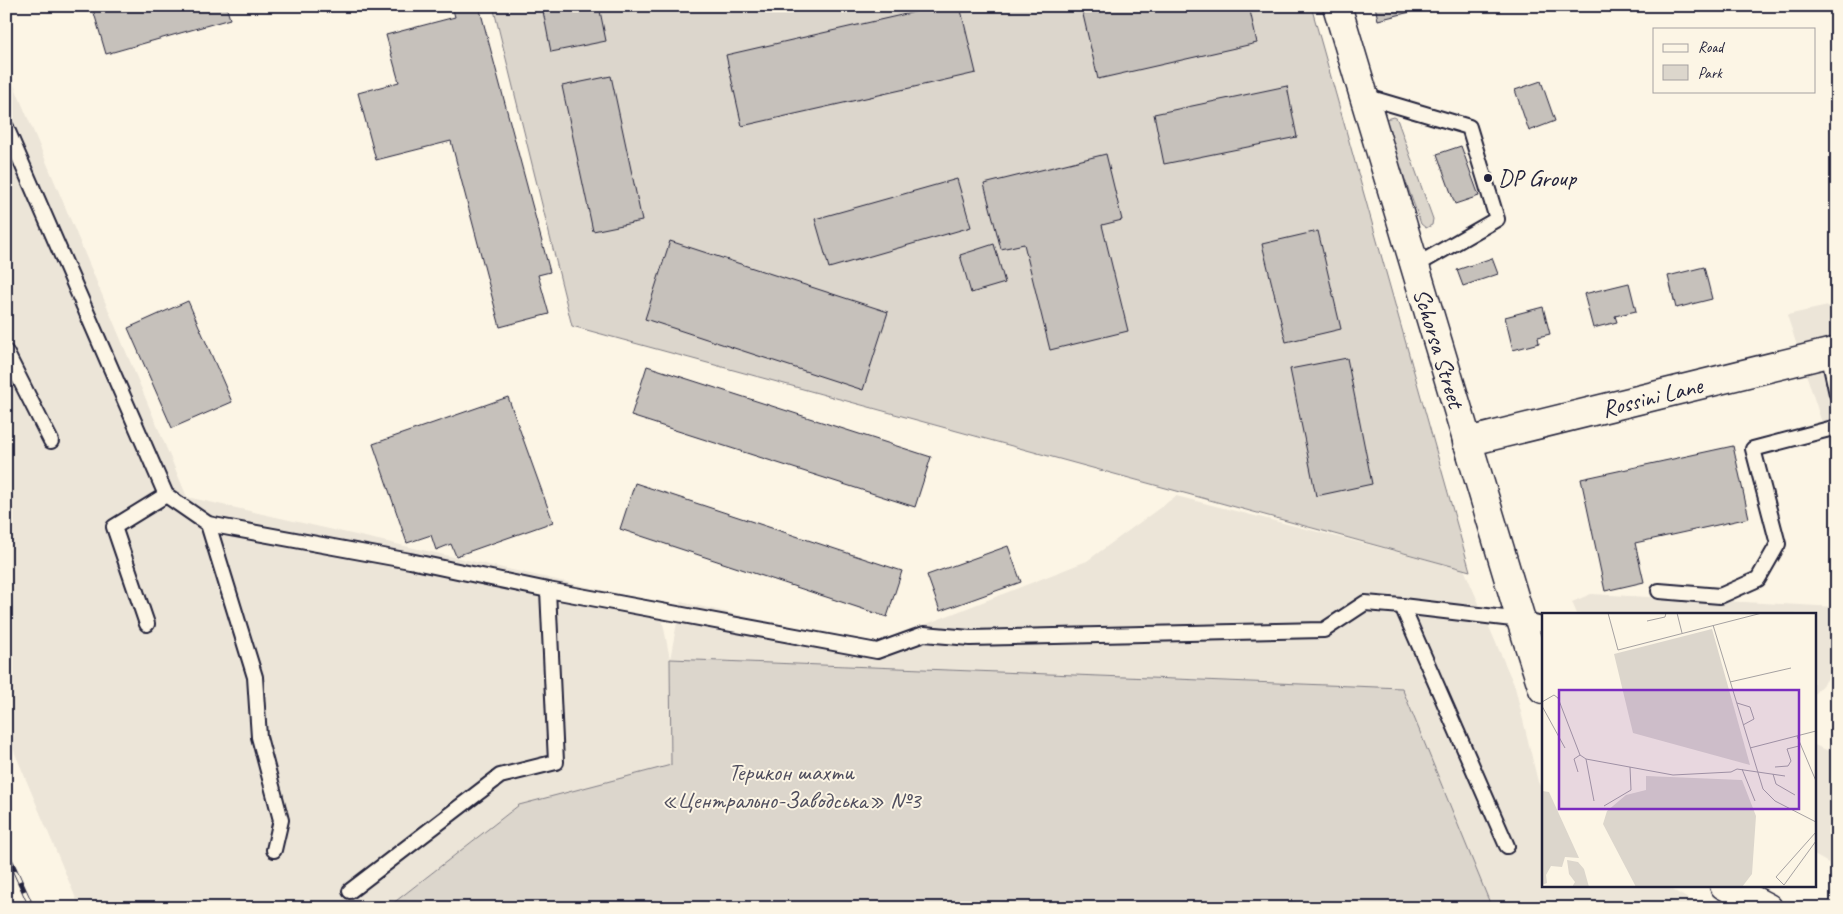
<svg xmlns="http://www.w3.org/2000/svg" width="1843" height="914" viewBox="0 0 1843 914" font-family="Caveat,sans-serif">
	<rect width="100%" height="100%" fill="#fcf5e5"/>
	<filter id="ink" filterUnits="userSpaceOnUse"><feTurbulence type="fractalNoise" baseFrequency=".02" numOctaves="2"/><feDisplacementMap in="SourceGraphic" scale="10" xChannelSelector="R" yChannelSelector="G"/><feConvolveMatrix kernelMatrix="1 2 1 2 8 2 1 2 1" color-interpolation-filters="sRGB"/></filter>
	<g filter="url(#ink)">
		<g fill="#ece5d8">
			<polygon points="6,66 187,497 659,603 670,659 681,602 873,645 1087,561 1176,496 1464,569 1515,687 1538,782 1543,791 1543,885 1664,885 1704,908 1492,908 1402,688 670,659 671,765 519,805 387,908 80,908 6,732"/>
			<polygon points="1837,304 1837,469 1787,315"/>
			<polygon points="1591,594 1837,607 1837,669 1814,694 1814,614 1577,614 1572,602"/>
			<polygon points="1814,745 1837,754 1837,852 1830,864 1814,855"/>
		</g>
		<g fill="#dcd6cc" stroke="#7f7c84">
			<polygon points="493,6 1311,6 1470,571 572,326"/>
			<polygon points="1393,117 1397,119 1433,219 1432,225 1426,228 1421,224 1385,124 1386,119"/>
			<polygon points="670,659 1402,688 1492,908 387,908 519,805 671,765"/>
		</g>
		<g fill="#c6c1bb" stroke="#22223b">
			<polygon points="92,6 226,6 230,19 106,54"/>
			<polygon points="452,6 479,6 550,272 538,275 549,314 500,327 451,141 376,160 358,93 399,82 386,35 455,17"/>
			<polygon points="542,6 599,6 606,41 551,52"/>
			<polygon points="941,6 960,6 976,73 742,126 726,55"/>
			<polygon points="1081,6 1249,6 1257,43 1098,79"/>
			<polygon points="1375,6 1426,6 1426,8 1378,20"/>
			<polygon points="611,76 642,221 593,231 562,86"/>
			<polygon points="1541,81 1555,121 1529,131 1515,90"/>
			<polygon points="1287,86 1297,137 1164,164 1154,114"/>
			<polygon points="1461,146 1479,196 1455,204 1437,154"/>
			<polygon points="1106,154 1122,220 1102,225 1128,331 1050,350 1024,244 1001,249 984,184"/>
			<polygon points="957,179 971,227 829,268 815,219"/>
			<polygon points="1318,231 1341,329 1286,342 1262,244"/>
			<polygon points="670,241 888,312 863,390 645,319"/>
			<polygon points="994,244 1005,283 971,293 960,255"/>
			<polygon points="1492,258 1498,274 1463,286 1457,270"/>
			<polygon points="1704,267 1712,299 1676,308 1668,276"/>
			<polygon points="1629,283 1636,311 1615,316 1617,322 1593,328 1584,294"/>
			<polygon points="188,301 232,402 172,428 128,328"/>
			<polygon points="1543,307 1550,334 1538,337 1539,343 1513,350 1505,317"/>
			<polygon points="1347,358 1372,484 1316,496 1290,369"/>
			<polygon points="647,366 931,457 915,507 631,416"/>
			<polygon points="508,397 553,522 456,556 451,544 436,550 431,535 407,543 373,444"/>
			<polygon points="1733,446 1749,518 1635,543 1644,582 1605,591 1581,479"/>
			<polygon points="635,483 902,571 887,617 620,529"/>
			<polygon points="1008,546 1021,582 940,611 927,575"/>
		</g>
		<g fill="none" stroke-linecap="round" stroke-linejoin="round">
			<g stroke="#22223b" stroke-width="18">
				<g id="lane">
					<polyline points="1364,96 1469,127 1497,219 1415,266"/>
					<polyline points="6,127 166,495 208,524 410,561 548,590 877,651 924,634 970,638 1324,630 1365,603 1402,606 1521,620 1543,625"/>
					<polyline points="6,352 51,441"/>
					<polyline points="1828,353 1837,394"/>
					<polyline points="208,524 255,677 259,737 281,820 274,850"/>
					<polyline points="1659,591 1720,596 1758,579 1778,544 1753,449 1837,427"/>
					<polyline points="1402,606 1507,846"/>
					<polyline points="147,624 114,527 166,495"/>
					<polyline points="350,891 500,776 556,762 548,590"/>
				</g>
			</g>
			<g stroke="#22223b" stroke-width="31">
				<polyline id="street" points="1467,442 1837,351"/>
			</g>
			<g stroke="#22223b" stroke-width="31">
				<g id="secondary">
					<polyline points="1337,6 1521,620 1543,689"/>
					<polyline points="1724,885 1768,908"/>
				</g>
			</g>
			<use href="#lane" stroke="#fcf5e5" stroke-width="14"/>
			<use href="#street" stroke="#fcf5e5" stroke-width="28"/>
			<use href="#secondary" stroke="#fcf5e5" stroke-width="28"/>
			<g stroke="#22223b" stroke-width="5.5">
				<g id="rail">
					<polyline points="6,851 32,908"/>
					<polyline points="6,897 11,908"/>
				</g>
			</g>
			<use href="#rail" stroke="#fcf5e5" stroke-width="4" stroke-dasharray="11" stroke-linecap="butt"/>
		</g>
	</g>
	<circle fill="#22223b" stroke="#fcf5e5" stroke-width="2" cx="1488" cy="178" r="5"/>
	<g text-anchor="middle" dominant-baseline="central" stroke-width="4" stroke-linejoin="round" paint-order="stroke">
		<g font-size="24" fill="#22223b" stroke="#fcf5e5" text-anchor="start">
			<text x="1498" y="178">DP Group</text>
		</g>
		<g font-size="24" fill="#22223b" stroke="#fcf5e5">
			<text transform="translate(1439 348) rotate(73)">Schorsa Street</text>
			<text transform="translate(1652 397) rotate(-14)">Rossini Lane</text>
		</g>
		<g font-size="24" fill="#504f5f" stroke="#fcf5e5">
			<text x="791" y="772">Терикон шахти<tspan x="791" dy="28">«Центрально-Заводська» №3</tspan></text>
		</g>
	</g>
	<g transform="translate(1542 613)">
		<rect width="274" height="274" fill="#fcf5e5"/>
		<path d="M170,16L208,152L91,120L72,41ZM104,163L200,167L214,203L210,261L200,274H94L61,211L65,198L84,182L104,177ZM0,178L7,179L37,245L23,244L20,254L9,253L4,262L5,270L0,272ZM25,247L36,249L42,256L47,274H30L33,269L27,261Z" fill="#dcd6cc"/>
		<path fill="none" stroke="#a5a1a1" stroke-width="1" d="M66,0L76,37L220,0M135,0L140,20M105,8L123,4L124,0M171,12L221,176L233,188L274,209M188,69L249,55M0,89L12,82L16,85L38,142L44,146L131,162L189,159L195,156L243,163M195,90L208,94L212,106L201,112M0,93L23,135M255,123L274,168M208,135L274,118M44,146L52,188M233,154L246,153L249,148L245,136L257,133M200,156L213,188M36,159L32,146L38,142M231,161L234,171L253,182M62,193L89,177L88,154M242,272L234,264L274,219M242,272L274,228"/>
		<path fill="#7b2cbf" fill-opacity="0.15" stroke="#7b2cbf" stroke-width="2.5" d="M17,77H257V196H17Z"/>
		<rect width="274" height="274" fill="none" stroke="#22223b" stroke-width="2.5"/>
	</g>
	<rect width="1843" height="914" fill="none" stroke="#fcf5e5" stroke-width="25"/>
	<rect x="12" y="12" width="1818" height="889" fill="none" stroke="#22223b" stroke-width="2" filter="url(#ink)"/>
	<rect x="1653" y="28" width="162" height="65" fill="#fcf5e5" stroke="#a5a1a1"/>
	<rect x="1663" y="44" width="25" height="8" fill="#fcf5e5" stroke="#a5a1a1"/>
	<text x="1698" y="52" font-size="15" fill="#22223b">Road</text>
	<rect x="1663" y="65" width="25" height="15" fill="#dcd6cc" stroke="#a5a1a1"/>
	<text x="1698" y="78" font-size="15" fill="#22223b">Park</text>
</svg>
